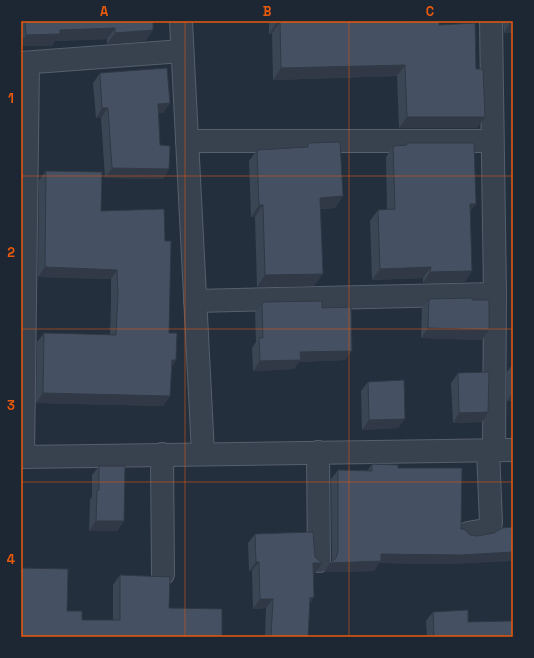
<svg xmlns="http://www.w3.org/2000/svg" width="534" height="658" viewBox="0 0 534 658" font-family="'Space Grotesk',sans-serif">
	<rect width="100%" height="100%" fill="#242f3e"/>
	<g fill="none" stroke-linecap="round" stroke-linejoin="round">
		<g stroke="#565f6c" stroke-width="24">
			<g id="minor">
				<polyline points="181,21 203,453"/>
				<polyline points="491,21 495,294 494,450"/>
				<polyline points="21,63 182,51"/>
				<polyline points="187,141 492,141"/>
				<polyline points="195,301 495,294"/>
				<polyline points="318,452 319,561"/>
				<polyline points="162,454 163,574"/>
				<polyline points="21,457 513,450"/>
				<polyline points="23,457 28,63"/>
				<polyline points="468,533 485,530 491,523 488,450"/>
			</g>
		</g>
		<use href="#minor" stroke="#38414e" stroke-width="22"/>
	</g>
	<g fill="#3b4654">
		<polygon points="21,21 153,21 153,30 145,41 107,44 107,39 55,41 52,46 21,46"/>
		<polygon points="269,21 404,21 404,22 439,25 476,69 485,117 477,128 399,128 397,76 273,80 272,34 269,34"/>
		<polygon points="503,21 513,21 513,33 504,33"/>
		<polygon points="100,73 170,103 163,113 158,113 160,145 169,169 163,179 105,178 101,118 96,118 93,83"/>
		<polygon points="308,143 343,196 335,208 321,209 314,286 257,287 255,217 251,217 249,161 257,150 304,148"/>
		<polygon points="407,143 470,212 465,282 423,283 423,278 372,280 370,221 378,210 387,209 386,157 393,146 405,145"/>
		<polygon points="46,171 101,211 165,241 169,333 176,360 171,368 170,396 163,406 36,403 37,342 44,333 110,335 111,305 111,279 38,277 39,180"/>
		<polygon points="429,299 472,300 489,330 482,340 421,338 422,308"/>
		<polygon points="262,303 322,308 345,360 299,362 294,369 253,371 252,348 256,342 255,313"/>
		<polygon points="513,364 513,401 507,401 507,372"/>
		<polygon points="458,373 482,422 453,423 451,383"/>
		<polygon points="368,382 398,428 362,430 361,391"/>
		<polygon points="372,464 398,468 454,564 379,563 374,571 324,572 332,561 331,479 338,470 368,470"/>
		<polygon points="99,466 124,521 117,531 89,531 90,500 92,497 92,475"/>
		<polygon points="255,534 315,557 322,563 315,573 314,573 309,605 308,637 265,637 266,608 253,609 252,571 249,571 248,543"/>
		<polygon points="120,575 169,608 222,637 21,637 67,611 82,620 113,620 113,585"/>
		<polygon points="433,612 468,622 513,637 427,637 426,621"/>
	</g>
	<g fill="#303945">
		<polygon points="277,22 280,22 272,34 269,34"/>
		<polygon points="510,23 513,23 513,33 504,33"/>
		<polygon points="115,28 107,39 55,41 52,46 21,46 21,42 26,35 60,30"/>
		<polygon points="153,30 145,41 107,44 115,33"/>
		<polygon points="405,65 397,76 273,80 281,68"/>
		<polygon points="170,103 163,113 151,114 158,104"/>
		<polygon points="102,108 108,108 101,118 96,118"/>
		<polygon points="407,117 485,117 477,128 399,128"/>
		<polygon points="112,168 169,169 163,179 105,178"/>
		<polygon points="343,196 335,208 312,209 320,198"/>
		<polygon points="470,204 476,204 468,215"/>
		<polygon points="259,205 263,205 255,217 251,217"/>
		<polygon points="45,267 117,270 111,279 38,277"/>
		<polygon points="431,267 423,278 372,280 380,269"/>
		<polygon points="472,271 465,282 423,283 430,272"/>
		<polygon points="323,274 314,286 257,287 265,275"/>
		<polygon points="428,328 489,330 482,340 421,338"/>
		<polygon points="352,351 345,360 299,362 294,369 253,371 260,361 300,352"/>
		<polygon points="172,360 176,360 169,370"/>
		<polygon points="513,392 513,401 507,401"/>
		<polygon points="43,393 170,396 163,406 36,403"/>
		<polygon points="488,412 482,422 453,423 459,413"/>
		<polygon points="405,419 398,428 362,430 369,420"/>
		<polygon points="96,521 124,521 117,531 89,531"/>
		<polygon points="513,552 513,561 454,564 379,563 374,571 324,572 330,563 381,554"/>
		<polygon points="256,562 259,562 252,571 249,571"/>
		<polygon points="313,563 322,563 315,573 307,573"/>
		<polygon points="314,597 308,607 310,598"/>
		<polygon points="260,599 273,599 266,608 253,609"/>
	</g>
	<g fill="#455162" stroke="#303945">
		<polygon points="25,21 153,21 153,30 115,33 115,28 60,30 60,34 26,35"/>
		<polygon points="277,21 404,21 404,22 439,21 439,25 475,23 476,69 483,69 485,117 407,117 405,65 281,68 280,22 277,22"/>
		<rect x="510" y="21" width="3" height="2"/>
		<polygon points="167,68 170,103 158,104 160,145 170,146 169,169 112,168 108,108 102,108 100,73"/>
		<polygon points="340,142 343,196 320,198 323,274 265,275 263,205 259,205 257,150 308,147 308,143"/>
		<polygon points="407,143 474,143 476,204 470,204 472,271 430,272 431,267 380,269 378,210 395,209 393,146 407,145"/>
		<polygon points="46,171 102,172 101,211 164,209 165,241 171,241 169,333 177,333 176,360 172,360 170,396 43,393 44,333 116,335 118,295 117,270 45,267"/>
		<polygon points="472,298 472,300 489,300 489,330 428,328 429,299"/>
		<polygon points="322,301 322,308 351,307 352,351 300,352 301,360 260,361 259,338 263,338 262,303 265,302"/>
		<polygon points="489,372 488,412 459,413 458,373"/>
		<polygon points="404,380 405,419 369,420 368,382"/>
		<polygon points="372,464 398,465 398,468 462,468 461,529 464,529 470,535 477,536 494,533 502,528 513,527 513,552 461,555 381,554 381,561 330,563 336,558 338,551 338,470 372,471"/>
		<polygon points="99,466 125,466 124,521 96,521 97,490 99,490"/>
		<polygon points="313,532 315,557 322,563 313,563 314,597 310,598 308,637 271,637 273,599 260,599 259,562 256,562 255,534"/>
		<polygon points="21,568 68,569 67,611 82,611 82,620 120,620 120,575 170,577 169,608 222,609 222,637 21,637"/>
		<polygon points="468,610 468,622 513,621 513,637 434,637 433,612"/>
	</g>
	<path fill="none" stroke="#e8590c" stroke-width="1" stroke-opacity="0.55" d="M185,21V637M349,21V637M21,176H513M21,329H513M21,482H513"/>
	<rect width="534" height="658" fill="none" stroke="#1d2633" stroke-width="44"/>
	<rect x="22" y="22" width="490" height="614" fill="none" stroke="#e8590c" stroke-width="1.5"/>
	<g font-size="13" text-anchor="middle" font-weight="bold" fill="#e8590c">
		<text x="104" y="16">A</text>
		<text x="267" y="16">B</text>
		<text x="430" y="16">C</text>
		<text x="11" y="103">1</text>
		<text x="11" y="257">2</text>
		<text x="11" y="410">3</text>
		<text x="11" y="564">4</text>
	</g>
</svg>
